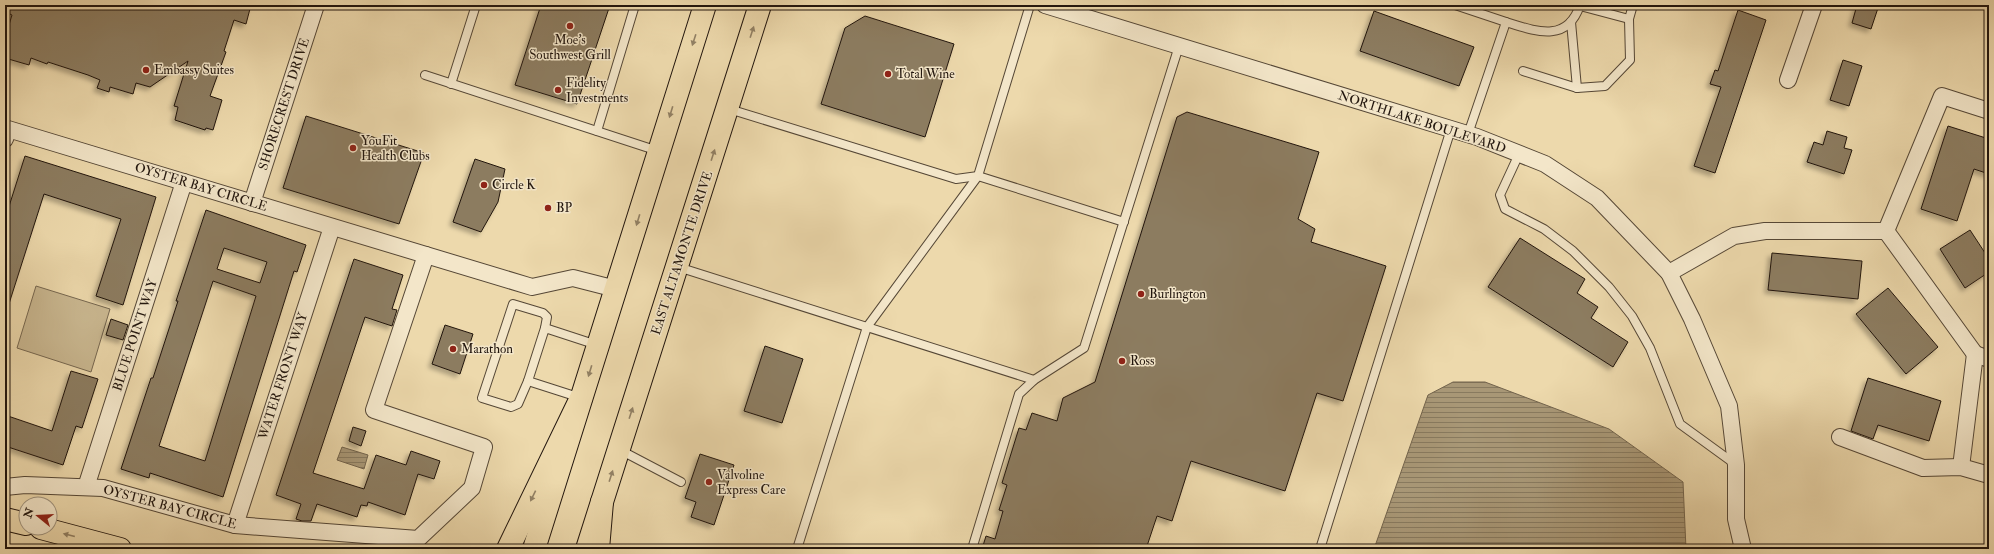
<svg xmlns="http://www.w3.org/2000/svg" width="1994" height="554" viewBox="0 0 1994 554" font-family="'IM FELL Double Pica',serif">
	<defs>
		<pattern id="water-rules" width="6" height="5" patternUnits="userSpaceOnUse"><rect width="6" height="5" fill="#a89776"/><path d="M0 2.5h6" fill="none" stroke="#887a5f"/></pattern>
		<filter id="shadow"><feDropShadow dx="-3.5" dy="3.5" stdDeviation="2" flood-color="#0004"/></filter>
	</defs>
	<rect width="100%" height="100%" fill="#edd9ac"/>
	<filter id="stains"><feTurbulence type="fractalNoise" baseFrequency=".005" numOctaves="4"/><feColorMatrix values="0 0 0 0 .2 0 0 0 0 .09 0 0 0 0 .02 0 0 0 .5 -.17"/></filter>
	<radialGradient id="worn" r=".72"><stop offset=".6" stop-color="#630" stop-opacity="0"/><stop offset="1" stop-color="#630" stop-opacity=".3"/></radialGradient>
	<polygon fill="#cab891" stroke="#766750" points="36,286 110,309 91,372 17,348"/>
	<g fill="url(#water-rules)" stroke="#72634c">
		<polygon points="1453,382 1485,382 1609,429 1683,482 1686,549 1374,549 1428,395"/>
		<polygon points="342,447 368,455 364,469 337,460"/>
	</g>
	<g fill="#8c7b60" stroke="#22160e" fill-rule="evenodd" filter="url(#shadow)">
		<polygon points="5,5 251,5 246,24 234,20 224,51 226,52 210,96 222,100 213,130 206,128 205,130 175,120 178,107 174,106 188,61 150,87 136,83 133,94 110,87 109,92 97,88 100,80 88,75 48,62 47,64 31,58 29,65 5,58 5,38 12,15 5,12"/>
		<polygon points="541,5 610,5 577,104 515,85"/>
		<polygon points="1857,5 1879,5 1871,29 1852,23"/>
		<polygon points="1738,10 1766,20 1715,173 1694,166 1721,87 1710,84 1715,70 1718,71"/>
		<polygon points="1374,11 1474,47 1459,86 1360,51"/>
		<polygon points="865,16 954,44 925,137 821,104 845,28"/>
		<polygon points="1843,60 1862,66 1849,106 1830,100"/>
		<polygon points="1187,112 1319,152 1298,219 1315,229 1311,242 1386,266 1343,401 1317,393 1285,491 1191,461 1172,521 1157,516 1146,549 982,549 986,536 995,539 1003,511 999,510 1007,485 1002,483 1019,428 1026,430 1032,413 1057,421 1063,398 1095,382 1177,117"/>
		<polygon points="306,116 424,153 399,224 283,188"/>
		<polygon points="1948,126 1989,139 1989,174 1974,169 1957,221 1921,209"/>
		<polygon points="1827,131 1847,137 1844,148 1852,150 1844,174 1807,162 1814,142 1823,145"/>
		<polygon points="25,156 156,197 123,305 96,296 121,219 44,194 7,310 5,310 5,219"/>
		<polygon points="475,159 505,169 498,202 481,232 453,222"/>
		<path d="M206,210L306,245L297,272L294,271L223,497L150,473L149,478L121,469L151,378H153L178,301H176ZM224,248L267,262L260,283L217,269ZM213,281L256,296L205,461L159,446Z"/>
		<polygon points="1970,230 1989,259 1989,272 1965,288 1940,249"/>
		<polygon points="1520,238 1585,279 1577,293 1598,307 1591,318 1628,342 1613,367 1488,287"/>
		<polygon points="1772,253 1862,261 1858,299 1768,290"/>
		<polygon points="354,259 403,275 392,309 397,310 392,326 365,317 313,473 364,489 376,455 406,465 411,451 440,461 434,479 418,474 405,515 368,502 367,506 361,505 357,517 317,504 311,521 302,521 296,519 301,504 276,495"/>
		<polygon points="1888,288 1938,347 1906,374 1856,314"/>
		<polygon points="111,319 128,325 123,340 106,335"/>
		<polygon points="445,325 473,334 460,374 432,364"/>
		<polygon points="765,346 803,359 782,423 744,411"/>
		<polygon points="71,371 98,379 82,428 76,426 63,465 5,446 5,415 52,431"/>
		<polygon points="1868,378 1941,401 1929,441 1878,425 1873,439 1851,431"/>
		<polygon points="353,427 366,431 361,446 349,441"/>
		<polygon points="700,454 734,465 714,525 691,517 696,502 685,498"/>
	</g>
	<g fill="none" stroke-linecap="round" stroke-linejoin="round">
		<g stroke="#554736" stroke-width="10">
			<g id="service">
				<polyline points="1455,5 1506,22 1468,134"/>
				<polyline points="1580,6 1629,19 1633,5"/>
				<path d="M1506,22C1535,31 1567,44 1580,5"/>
				<polyline points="1523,71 1577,88 1571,22"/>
				<polyline points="425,75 658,151"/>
				<polyline points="451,84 476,5"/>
				<polyline points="1577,88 1605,86 1630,60 1629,19"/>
				<polyline points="729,109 956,179 978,176 1124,222"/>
				<polyline points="597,131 635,5"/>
				<polyline points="1519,154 1500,195 1505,209 1544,229 1573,251 1609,287 1632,316 1650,348 1680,424 1735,464"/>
				<polyline points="678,267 1034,380"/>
				<polyline points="528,381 518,404 511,407 482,398 513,304 543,313 547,317 545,328"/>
				<polyline points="581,398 528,381 545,328 597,345"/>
				<polyline points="620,450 681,482"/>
				<polyline points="797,549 867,327 978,176 1030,5"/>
				<polyline points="972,549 1019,394 1034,380 1084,348 1179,46"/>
				<polyline points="1320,549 1451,129"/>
			</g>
		</g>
		<g stroke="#554736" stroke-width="18">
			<g id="minor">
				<polyline points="1045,5 1477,137 1545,164 1597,198 1669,273 1692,319 1729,406 1736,465 1736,519 1743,549"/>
				<polyline points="1788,80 1814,5"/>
				<polyline points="5,139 8,129 532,287 573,278 616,289"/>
				<polyline points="252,203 316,5"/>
				<polyline points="1886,231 1975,354"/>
				<polyline points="1669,273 1734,236 1765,231 1886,231 1942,96 1989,111"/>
				<polyline points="1975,354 1989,359"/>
				<polyline points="1840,437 1923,468 1961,467 1989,475"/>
				<polyline points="1961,467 1975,354"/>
				<polyline points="5,487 25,485 103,488 235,525 418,539 472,488 484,447 374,410 426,255"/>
				<polyline points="86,487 184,182"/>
				<polyline points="235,525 332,227"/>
			</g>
		</g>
		<g stroke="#22160e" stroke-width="24">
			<g id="primary">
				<polyline points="534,549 705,5"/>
				<polyline points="587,549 760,5"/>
			</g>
		</g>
		<g stroke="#22160e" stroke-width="24">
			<g id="motorway">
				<polyline points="5,519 26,524"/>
				<polyline points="41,528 120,549"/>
				<polyline points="508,549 581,398"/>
				<polyline points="598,549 602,502"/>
			</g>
		</g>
		<use href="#service" stroke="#f3e6c9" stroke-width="8"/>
		<use href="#minor" stroke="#f3e6c9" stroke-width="16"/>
		<use href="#primary" stroke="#edd9ac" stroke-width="22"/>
		<use href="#motorway" stroke="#edd9ac" stroke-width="22"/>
	</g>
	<defs><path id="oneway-solid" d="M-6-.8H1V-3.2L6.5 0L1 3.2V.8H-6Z"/></defs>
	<g fill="#928165">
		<use href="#oneway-solid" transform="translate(752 32) rotate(-72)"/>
		<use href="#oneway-solid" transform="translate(694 40) rotate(108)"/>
		<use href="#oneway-solid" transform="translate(671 112) rotate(107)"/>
		<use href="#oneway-solid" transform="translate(713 155) rotate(-72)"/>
		<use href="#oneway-solid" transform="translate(638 220) rotate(107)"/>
		<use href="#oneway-solid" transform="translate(590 371) rotate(107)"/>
		<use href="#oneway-solid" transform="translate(631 413) rotate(-72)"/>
		<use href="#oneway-solid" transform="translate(611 476) rotate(-72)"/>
		<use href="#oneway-solid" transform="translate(533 496) rotate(116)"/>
		<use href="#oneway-solid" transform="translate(69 535) rotate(-166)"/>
	</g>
	<g fill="#8f2418" stroke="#f3e6c9" stroke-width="1.5">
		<circle cx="570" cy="26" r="4"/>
		<circle cx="146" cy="70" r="4"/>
		<circle cx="888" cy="74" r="4"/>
		<circle cx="558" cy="90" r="4"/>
		<circle cx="353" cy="148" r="4"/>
		<circle cx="484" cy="185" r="4"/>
		<circle cx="548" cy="208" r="4"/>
		<circle cx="1141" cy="294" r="4"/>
		<circle cx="453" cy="349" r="4"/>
		<circle cx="1122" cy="361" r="4"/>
		<circle cx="709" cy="482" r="4"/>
	</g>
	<g text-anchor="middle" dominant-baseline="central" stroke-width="3" stroke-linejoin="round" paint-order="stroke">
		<g font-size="13" fill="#22160e" stroke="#f3e6c9" text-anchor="start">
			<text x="570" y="40" text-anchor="middle">Moe's<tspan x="570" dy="15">Southwest Grill</tspan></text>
			<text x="154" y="70">Embassy Suites</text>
			<text x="896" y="74">Total Wine</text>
			<text x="566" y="83">Fidelity<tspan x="566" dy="15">Investments</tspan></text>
			<text x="361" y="141">YouFit<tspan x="361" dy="15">Health Clubs</tspan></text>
			<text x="492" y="185">Circle K</text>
			<text x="556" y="208">BP</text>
			<text x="1149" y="294">Burlington</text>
			<text x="461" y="349">Marathon</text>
			<text x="1130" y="361">Ross</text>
			<text x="717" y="475">Valvoline<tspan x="717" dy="15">Express Care</tspan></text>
		</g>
		<g font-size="13" fill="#22160e" stroke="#f3e6c9">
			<text transform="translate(284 104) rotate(-72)">SHORECREST DRIVE</text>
			<text transform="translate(1422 122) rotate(18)">NORTHLAKE BOULEVARD</text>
			<text transform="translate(201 187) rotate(17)">OYSTER BAY CIRCLE</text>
			<text transform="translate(682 253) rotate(-72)">EAST ALTAMONTE DRIVE</text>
			<text transform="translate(135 335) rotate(-72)">BLUE POINT WAY</text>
			<text transform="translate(283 376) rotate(-72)">WATER FRONT WAY</text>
			<text transform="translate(170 507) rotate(15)">OYSTER BAY CIRCLE</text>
		</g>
	</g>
	<rect width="1994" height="554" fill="none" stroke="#edd9ac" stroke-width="20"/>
	<rect x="6" y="6" width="1982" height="542" fill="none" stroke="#22160e" stroke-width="2"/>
	<rect x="10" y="10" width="1974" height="534" fill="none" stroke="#22160e"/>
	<g transform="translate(38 516) rotate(288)"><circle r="19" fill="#f3e6c9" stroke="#9f937e"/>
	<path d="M0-3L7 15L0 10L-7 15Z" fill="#8f2418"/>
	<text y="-6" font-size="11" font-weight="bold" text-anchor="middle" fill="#22160e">N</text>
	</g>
	<rect width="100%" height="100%" filter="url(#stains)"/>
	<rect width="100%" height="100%" fill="url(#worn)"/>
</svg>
